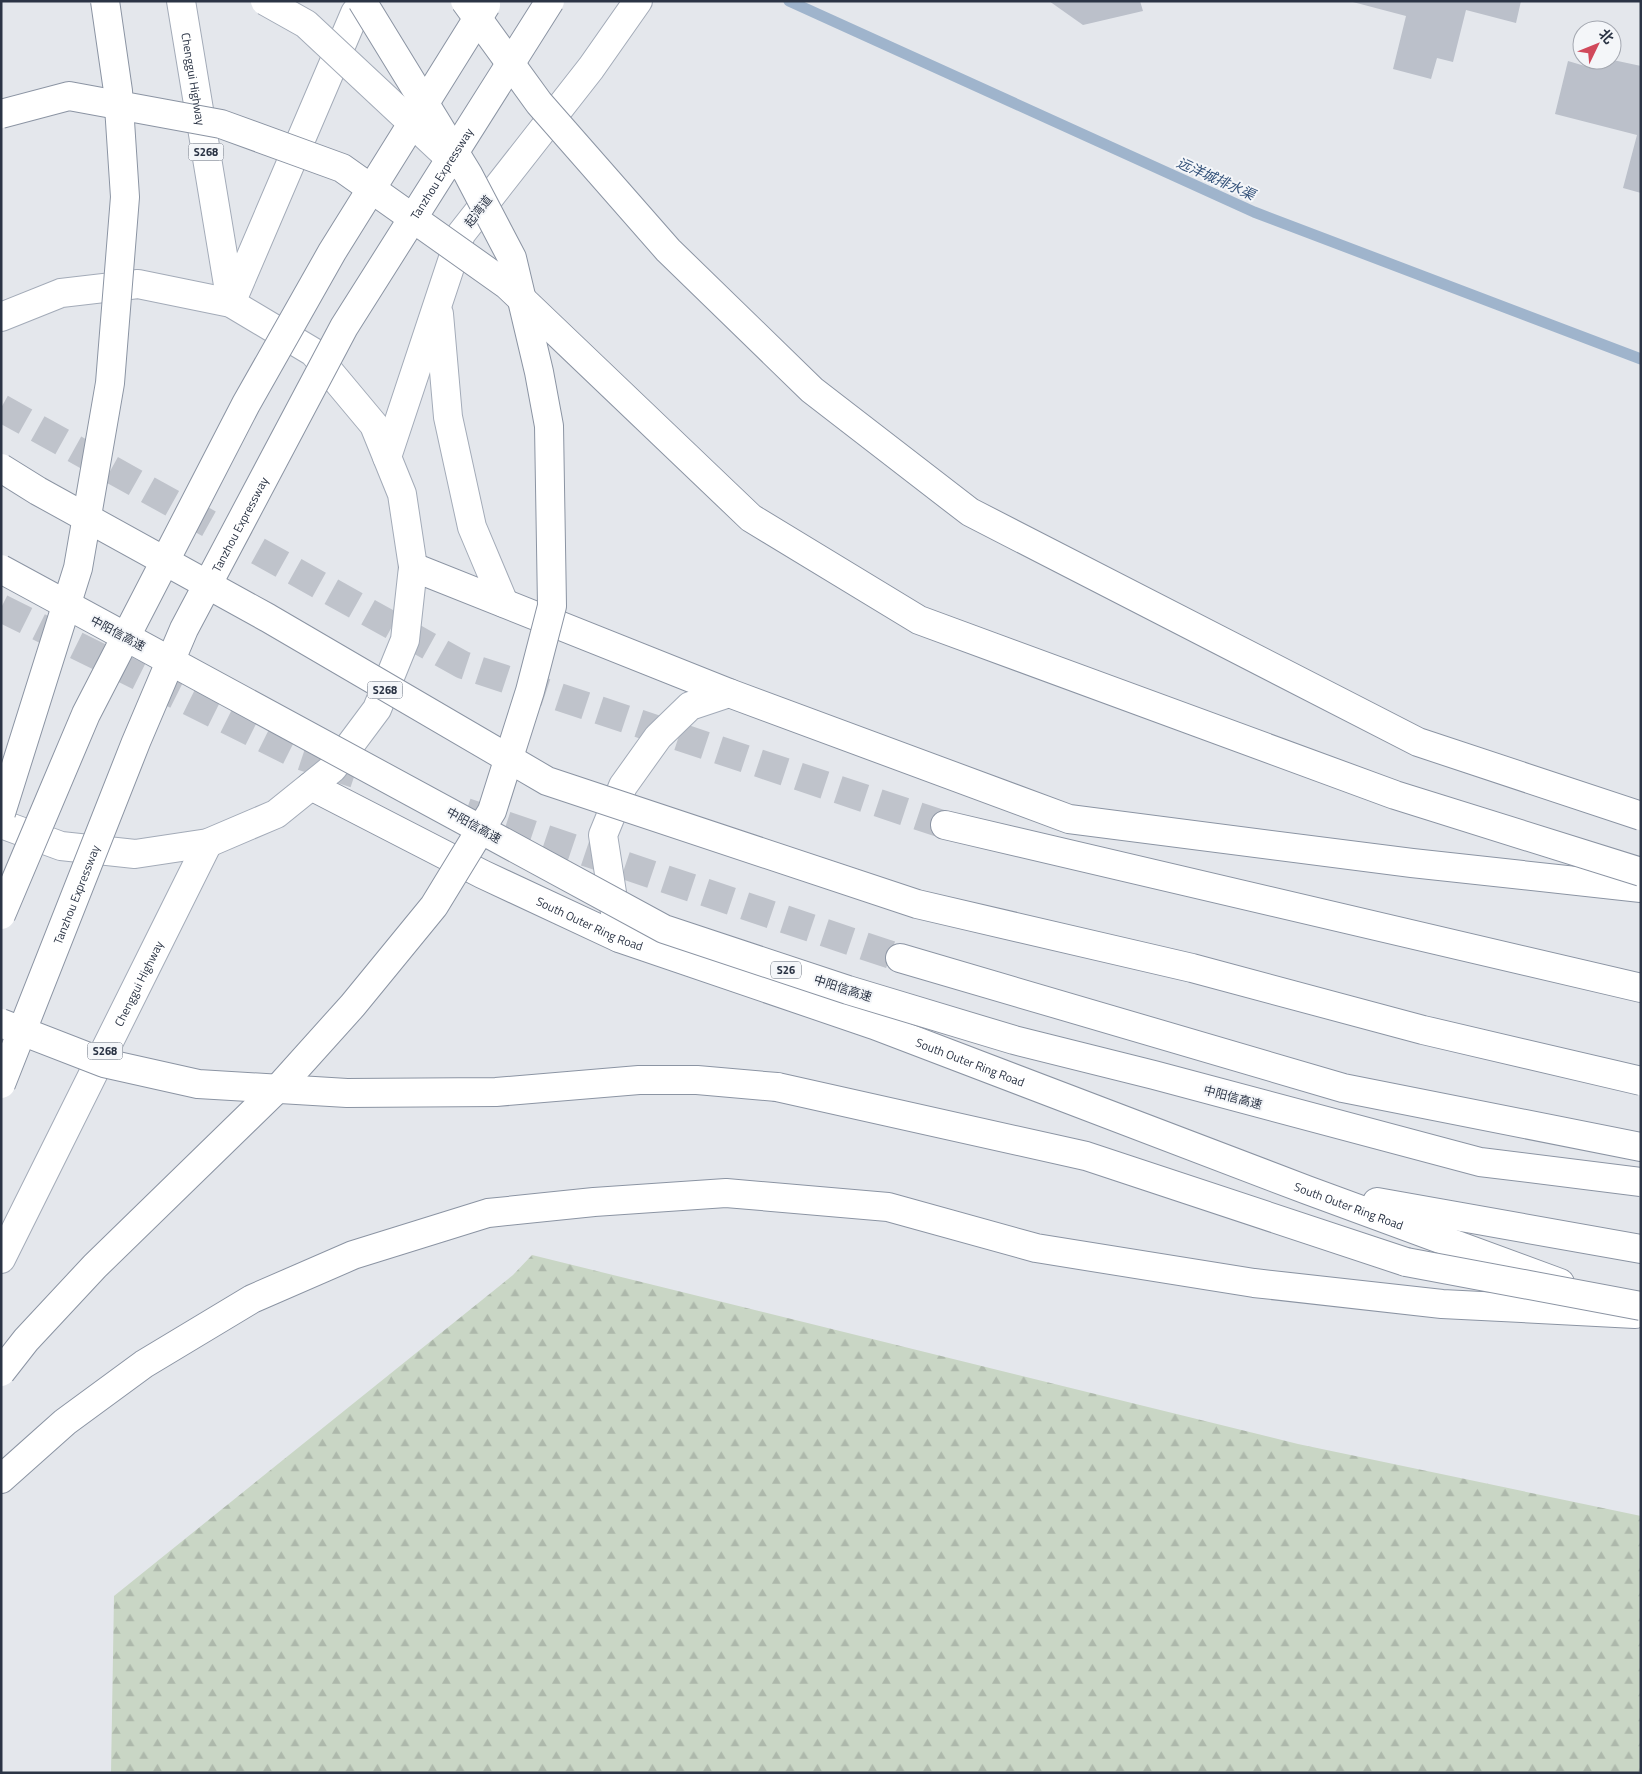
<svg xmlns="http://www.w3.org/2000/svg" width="1642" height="1774" viewBox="0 0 1642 1774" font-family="'Titillium Web','Noto Sans SC',sans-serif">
	<defs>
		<pattern id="forest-firs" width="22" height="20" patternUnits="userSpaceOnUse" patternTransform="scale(1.25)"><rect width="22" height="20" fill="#c9d6c5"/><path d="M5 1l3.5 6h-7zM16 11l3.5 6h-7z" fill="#adb8ab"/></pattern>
	</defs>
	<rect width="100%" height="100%" fill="#e4e7ec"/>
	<polygon fill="url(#forest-firs)" points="532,1255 1298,1444 1641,1516 1641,1773 111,1773 114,1596 513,1275"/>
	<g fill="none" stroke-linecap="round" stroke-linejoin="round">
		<polyline stroke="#9fb4cc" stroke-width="11" points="789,1 1254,212 1641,359"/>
	</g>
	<g fill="#bbc0ca">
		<polygon points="1049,1 1140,1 1143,11 1083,25"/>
		<polygon points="1349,1 1521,1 1516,23 1466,10 1453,62 1437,58 1431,79 1393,69 1406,16"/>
		<polygon points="1587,60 1613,60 1641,66 1641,193 1623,188 1637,135 1555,114 1568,61 1585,66"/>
	</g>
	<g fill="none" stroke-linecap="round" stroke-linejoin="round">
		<g stroke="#bfc3cb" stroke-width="28" stroke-dasharray="28 14" stroke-linecap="butt">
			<polyline points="1,408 463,665 945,825"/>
			<polyline points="1,608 295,754 355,774"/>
			<polyline points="466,812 900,958"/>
		</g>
		<g stroke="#a3abb8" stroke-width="30">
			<g id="major">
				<path id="s1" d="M181,1L231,303"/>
				<polyline points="231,303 355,13 364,1"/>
				<polyline points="439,314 448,417 472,527 504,603"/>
				<polyline points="1,317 61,293 138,284 231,303 313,352 374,425 402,494 413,567 405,640 377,709 333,768 276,814 208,843 135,854 61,846 1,824"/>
				<polyline points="387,457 461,234 591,68 638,1"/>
				<polyline points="619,938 603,835 623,786 658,737 690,706 729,693"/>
				<path id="s2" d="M1,1259L208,843"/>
			</g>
		</g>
		<g stroke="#8b94a3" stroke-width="30">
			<g id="highway">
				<polyline points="413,567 729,693 1069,819 1412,863 1641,888"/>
				<path id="s3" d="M311,786L482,874L619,938L874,1025L1307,1190L1560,1283"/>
				<polyline points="945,825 1641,988"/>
				<polyline points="900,958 1343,1088 1641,1147"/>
				<polyline points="777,1087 1086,1156 1406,1262"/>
				<polyline points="1377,1202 1641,1249"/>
				<polyline points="1,1479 65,1422 144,1364 252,1299 353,1255 488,1213 594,1202 726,1193 888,1207 1036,1248 1254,1283 1442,1304 1635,1314"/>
			</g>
		</g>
		<use href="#major" stroke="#fff" stroke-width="28"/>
		<use href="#highway" stroke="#fff" stroke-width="28"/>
		<g stroke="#a3abb8" stroke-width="30" stroke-linecap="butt">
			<polyline id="major-bridge" points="265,1 306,24 457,165"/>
		</g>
		<g stroke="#8b94a3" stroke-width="30" stroke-linecap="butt">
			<g id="highway-bridge">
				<polyline points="465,1 539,103 668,250 812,390 970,512 1418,742 1641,816"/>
				<polyline points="1,114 69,96 221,124 342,168 507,285 751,518 919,620 1395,795 1641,872"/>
				<polyline points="1,468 38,491 268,618 547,781 917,904 1192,968 1423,1030 1641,1081"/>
				<polyline points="1,569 664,929 848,990 1014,1040 1154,1075 1480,1162 1641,1182"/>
				<polyline points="1,813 78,568 110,383 125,197 118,91 105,1"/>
				<polyline points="1,915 86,714 246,404 332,252 486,5"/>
				<polyline points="1,1023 104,1063 198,1084 347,1093 496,1092 639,1080 697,1080 777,1087"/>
				<path id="s4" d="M1,1084L136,742L184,629L344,327L550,1"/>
				<polyline points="1406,1262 1641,1306"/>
				<polyline points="1,1372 26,1340 95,1266 282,1084 353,1005 434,906 492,811 530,691 552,606 549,426 539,372 512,258 468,174 362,1"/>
			</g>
		</g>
		<use href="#major-bridge" stroke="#fff" stroke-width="28"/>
		<use href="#highway-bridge" stroke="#fff" stroke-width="28"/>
	</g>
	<g text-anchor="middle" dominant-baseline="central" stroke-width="4" stroke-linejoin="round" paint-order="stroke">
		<g fill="#f4f6f9" stroke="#676e7b" stroke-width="1">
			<rect x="188.5" y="143.5" width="35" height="17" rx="4"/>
			<rect x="367.5" y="681.5" width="35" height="17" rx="4"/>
			<rect x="771" y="961.5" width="30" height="17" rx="4"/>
			<rect x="87.5" y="1042.5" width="35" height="17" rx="4"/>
		</g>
		<g font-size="11" font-weight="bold" fill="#2b3445">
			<text x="206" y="152">S268</text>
			<text x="385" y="690">S268</text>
			<text x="786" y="970">S26</text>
			<text x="105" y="1051">S268</text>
		</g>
		<g font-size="12" fill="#2b3445" stroke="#f4f6f9">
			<text stroke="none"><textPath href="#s1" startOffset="79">Chenggui Highway</textPath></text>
			<text stroke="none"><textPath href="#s4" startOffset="1014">Tanzhou Expressway</textPath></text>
			<text transform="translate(478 211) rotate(-52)">起湾道</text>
			<text stroke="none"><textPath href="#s4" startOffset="609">Tanzhou Expressway</textPath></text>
			<text transform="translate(118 633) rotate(28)">中阳信高速</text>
			<text transform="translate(474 825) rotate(29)">中阳信高速</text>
			<text stroke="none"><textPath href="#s4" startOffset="204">Tanzhou Expressway</textPath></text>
			<text stroke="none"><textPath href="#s3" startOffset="311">South Outer Ring Road</textPath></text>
			<text stroke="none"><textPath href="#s2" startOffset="308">Chenggui Highway</textPath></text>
			<text transform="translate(843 988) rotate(18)">中阳信高速</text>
			<text stroke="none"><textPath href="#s3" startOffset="716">South Outer Ring Road</textPath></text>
			<text transform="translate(1233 1097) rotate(15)">中阳信高速</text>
			<text stroke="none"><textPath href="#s3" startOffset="1121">South Outer Ring Road</textPath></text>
		</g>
		<g font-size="14" font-style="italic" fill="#34527a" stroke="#f4f6f9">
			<text transform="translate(1216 178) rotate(24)">远洋城排水渠</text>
		</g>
	</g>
	<rect width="1642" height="1774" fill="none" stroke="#2b3445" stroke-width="5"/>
	<g transform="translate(1597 45) rotate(47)"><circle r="24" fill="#f4f6f9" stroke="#a4a8b1"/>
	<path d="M0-4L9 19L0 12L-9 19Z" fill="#d1495b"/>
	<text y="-8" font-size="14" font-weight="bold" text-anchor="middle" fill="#2b3445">北</text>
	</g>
</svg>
